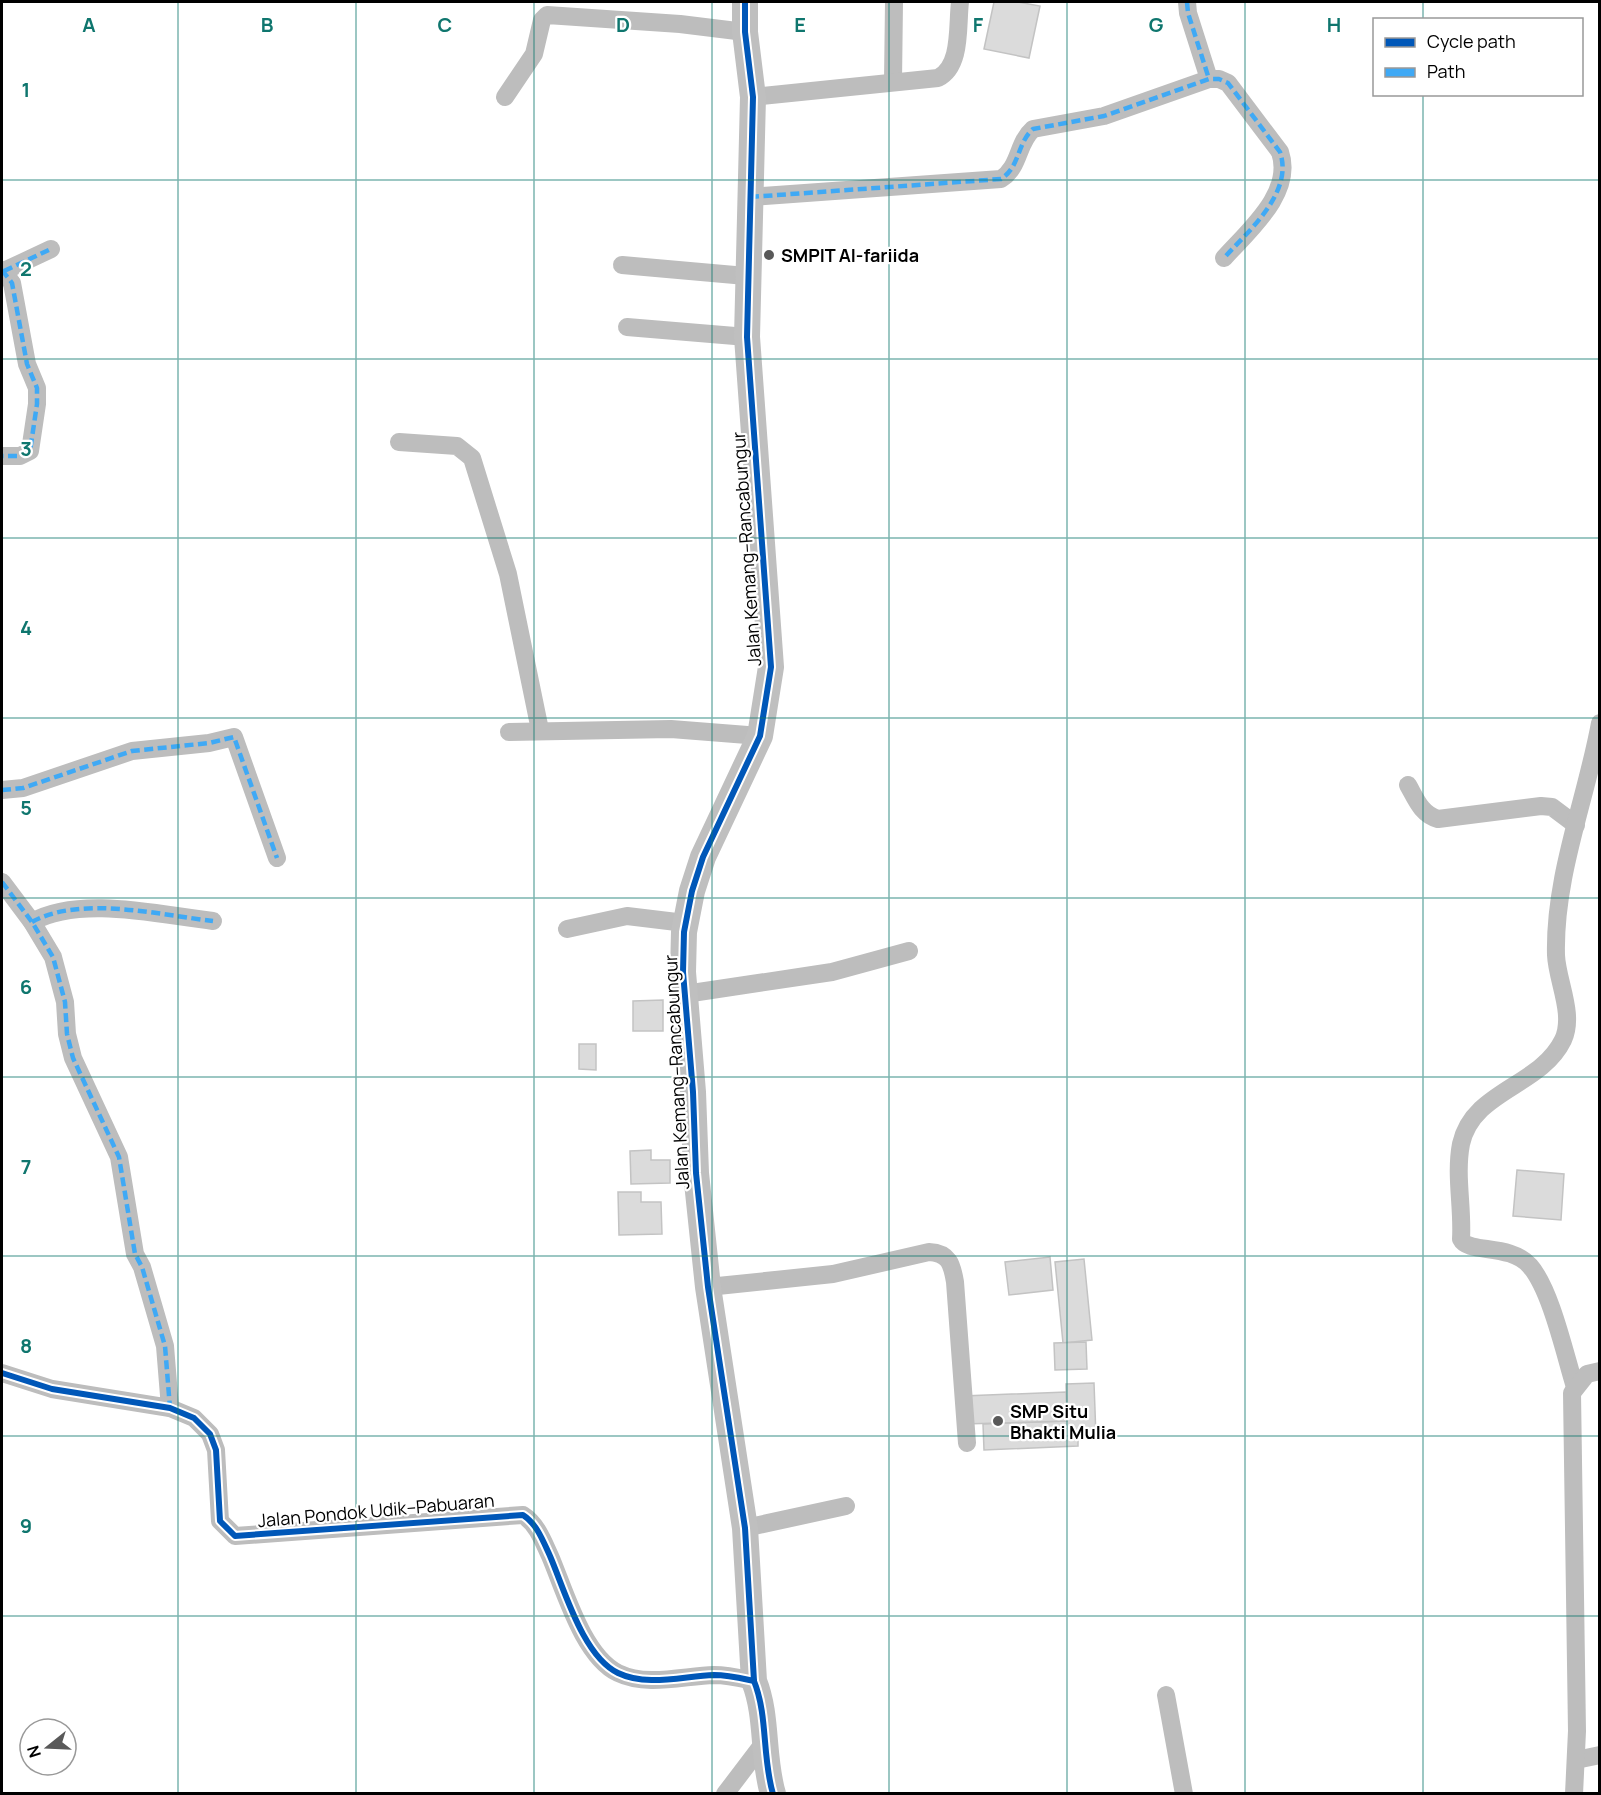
<svg xmlns="http://www.w3.org/2000/svg" width="1601" height="1795" viewBox="0 0 1601 1795" font-family="Manrope,sans-serif">
	<rect width="100%" height="100%" fill="#fff"/>
	<g fill="#dbdbdb" stroke="#c3c3c3" stroke-width="1.5">
		<polygon points="994,2 1018,2 1040,6 1029,58 984,49"/>
		<polygon points="663,1000 663,1031 633,1031 633,1001"/>
		<polygon points="579,1044 596,1044 596,1070 579,1069"/>
		<polygon points="651,1150 651,1160 670,1160 670,1183 631,1184 630,1151"/>
		<polygon points="1517,1170 1564,1174 1561,1220 1513,1216"/>
		<polygon points="618,1192 641,1192 641,1202 661,1202 662,1234 619,1235"/>
		<polygon points="1050,1257 1053,1290 1009,1295 1005,1262"/>
		<polygon points="1084,1259 1092,1340 1063,1343 1055,1262"/>
		<polygon points="1086,1342 1087,1369 1055,1370 1054,1343"/>
		<polygon points="1094,1383 1096,1437 1078,1437 1078,1446 984,1450 983,1424 1067,1421 1066,1384"/>
		<polygon points="1066,1392 1067,1421 964,1424 963,1396"/>
	</g>
	<g fill="none" stroke-linecap="round" stroke-linejoin="round">
		<g stroke="#bdbdbd" stroke-width="18">
			<polyline points="1187,2 1188,13 1209,79"/>
			<polyline points="893,82 894,2"/>
			<polyline points="505,97 534,54 542,20 547,15 680,24 745,32"/>
			<path d="M753,97L938,78C962,66 957,26 960,2"/>
			<path d="M750,197L1001,179C1020,167 1017,143 1033,129L1104,116L1209,79H1219L1228,83L1280,152C1294,193 1248,231 1224,258"/>
			<polyline points="622,265 746,276"/>
			<polyline points="2,270 12,283 27,364 37,388 37,404 30,451 20,456 2,456"/>
			<polyline points="4,271 51,249"/>
			<polyline points="627,327 747,337"/>
			<polyline points="399,442 457,446 472,458 508,574 540,730"/>
			<polyline points="509,732 671,729 760,736"/>
			<path d="M1408,785C1416,799 1421,814 1438,819L1541,806L1552,807L1576,825"/>
			<polyline points="2,790 23,788 132,751 209,743 234,737 277,858"/>
			<polyline points="2,882 32,922 53,957 65,1002 67,1034 73,1058 119,1157 135,1254 142,1267 165,1346 170,1408"/>
			<path d="M32,922C80,895 160,915 213,921"/>
			<polyline points="567,929 627,916 685,923"/>
			<polyline points="685,994 832,972 909,951"/>
			<path d="M708,1287L833,1274L929,1252C949,1253 952,1264 955,1282L967,1443"/>
			<path d="M2,1373L52,1389L170,1408L194,1418L210,1434L216,1450L220,1521L235,1536L523,1515C537,1524 543,1541 550,1556C565,1591 583,1656 618,1673C647,1687 683,1676 714,1675C728,1675 740,1678 754,1681"/>
			<path d="M1575,1387C1565,1355 1551,1290 1530,1266C1510,1243 1468,1254 1461,1239C1463,1207 1455,1176 1461,1144C1473,1090 1540,1087 1563,1040C1575,1014 1557,981 1556,955C1554,876 1586,800 1600,723"/>
			<polyline points="745,1528 846,1506"/>
			<polyline points="1166,1695 1184,1794"/>
			<polyline points="1576,1760 1600,1755"/>
			<polyline points="725,1794 763,1744"/>
			<polyline points="1574,1794 1577,1731 1572,1393 1587,1374 1600,1371"/>
		</g>
		<path stroke="#bfbfbf" stroke-width="26" d="M745,2V32L753,97L747,337L771,667L760,736L703,857L692,891L684,932L683,972L693,1092L696,1173L708,1287L745,1528L754,1681C768,1716 762,1757 773,1794"/>
		<g stroke="#3fa9f5" stroke-width="4.5" stroke-dasharray="9 4.5" stroke-linecap="butt">
			<polyline points="1187,2 1188,13 1209,79"/>
			<path d="M750,197L1001,179C1020,167 1017,143 1033,129L1104,116L1209,79H1219L1228,83L1280,152C1294,193 1248,231 1224,258"/>
			<polyline points="2,270 12,283 27,364 37,388 37,404 30,451 20,456 2,456"/>
			<polyline points="4,271 51,249"/>
			<polyline points="2,790 23,788 132,751 209,743 234,737 277,858"/>
			<polyline points="2,882 32,922 53,957 65,1002 67,1034 73,1058 119,1157 135,1254 142,1267 165,1346 170,1408"/>
			<path d="M32,922C80,895 160,915 213,921"/>
		</g>
		<g stroke="#fff" stroke-width="10">
			<g id="cycleway">
				<path d="M745,2V32L753,97L747,337L771,667L760,736L703,857L692,891L684,932L683,972L693,1092L696,1173L708,1287L745,1528L754,1681C768,1716 762,1757 773,1794"/>
				<path d="M2,1373L52,1389L170,1408L194,1418L210,1434L216,1450L220,1521L235,1536L523,1515C537,1524 543,1541 550,1556C565,1591 583,1656 618,1673C647,1687 683,1676 714,1675C728,1675 740,1678 754,1681"/>
			</g>
		</g>
		<use href="#cycleway" stroke="#0057b8" stroke-width="6"/>
	</g>
	<path fill="none" stroke="#0f766e" stroke-width="1.5" stroke-opacity="0.55" d="M178,2V1794M356,2V1794M534,2V1794M712,2V1794M889,2V1794M1067,2V1794M1245,2V1794M1423,2V20M1423,94V1794M2,180H1600M2,359H1600M2,538H1600M2,718H1600M2,898H1600M2,1077H1600M2,1256H1600M2,1436H1600M2,1616H1600"/>
	<g fill="#595959" stroke="#fff" stroke-width="2">
		<circle cx="769" cy="255" r="6"/>
		<circle cx="998" cy="1421" r="6"/>
	</g>
	<g text-anchor="middle" dominant-baseline="central" stroke-width="4.5" stroke-linejoin="round" paint-order="stroke">
		<g font-size="18" font-weight="bold" fill="#000" stroke="#fff" text-anchor="start">
			<text x="781" y="255">SMPIT Al-fariida</text>
			<text x="1010" y="1411">SMP Situ<tspan x="1010" dy="21">Bhakti Mulia</tspan></text>
		</g>
		<g font-size="18" fill="#000" stroke="#fff">
			<text transform="translate(746 549) rotate(-94)">Jalan Kemang–Rancabungur</text>
			<text transform="translate(676 1072) rotate(-93)">Jalan Kemang–Rancabungur</text>
			<text transform="translate(376 1510) rotate(-5)">Jalan Pondok Udik–Pabuaran</text>
		</g>
	</g>
	<g font-size="20" text-anchor="middle" font-weight="bold" fill="#0f766e" stroke="#fff" stroke-width="4.5" stroke-linejoin="round" paint-order="stroke">
		<text x="89" y="32">A</text>
		<text x="267" y="32">B</text>
		<text x="445" y="32">C</text>
		<text x="623" y="32">D</text>
		<text x="800" y="32">E</text>
		<text x="978" y="32">F</text>
		<text x="1156" y="32">G</text>
		<text x="1334" y="32">H</text>
		<text x="26" y="97">1</text>
		<text x="26" y="276">2</text>
		<text x="26" y="456">3</text>
		<text x="26" y="635">4</text>
		<text x="26" y="815">5</text>
		<text x="26" y="994">6</text>
		<text x="26" y="1174">7</text>
		<text x="26" y="1353">8</text>
		<text x="26" y="1533">9</text>
	</g>
	<rect width="1601" height="1795" fill="none" stroke="#000000" stroke-width="6"/>
	<rect x="1373" y="18" width="210" height="78" fill="#ffffff" stroke="#999999" stroke-width="1.5"/>
	<rect x="1385" y="38" width="30" height="9" fill="#0057b8" stroke="#999999" stroke-width="1.5"/>
	<text x="1427" y="48" font-size="18" fill="#000000">Cycle path</text>
	<rect x="1385" y="68" width="30" height="9" fill="#3fa9f5" stroke="#999999" stroke-width="1.5"/>
	<text x="1427" y="78" font-size="18" fill="#000000">Path</text>
	<g transform="translate(48 1747) rotate(252)"><circle r="28" fill="#ffffff" stroke="#999999" stroke-width="1.5"/>
	<path d="M0-4.5L10 22L0 15L-10 22Z" fill="#595959"/>
	<text y="-9" font-size="16" font-weight="bold" text-anchor="middle" fill="#000000">N</text>
	</g>
</svg>
